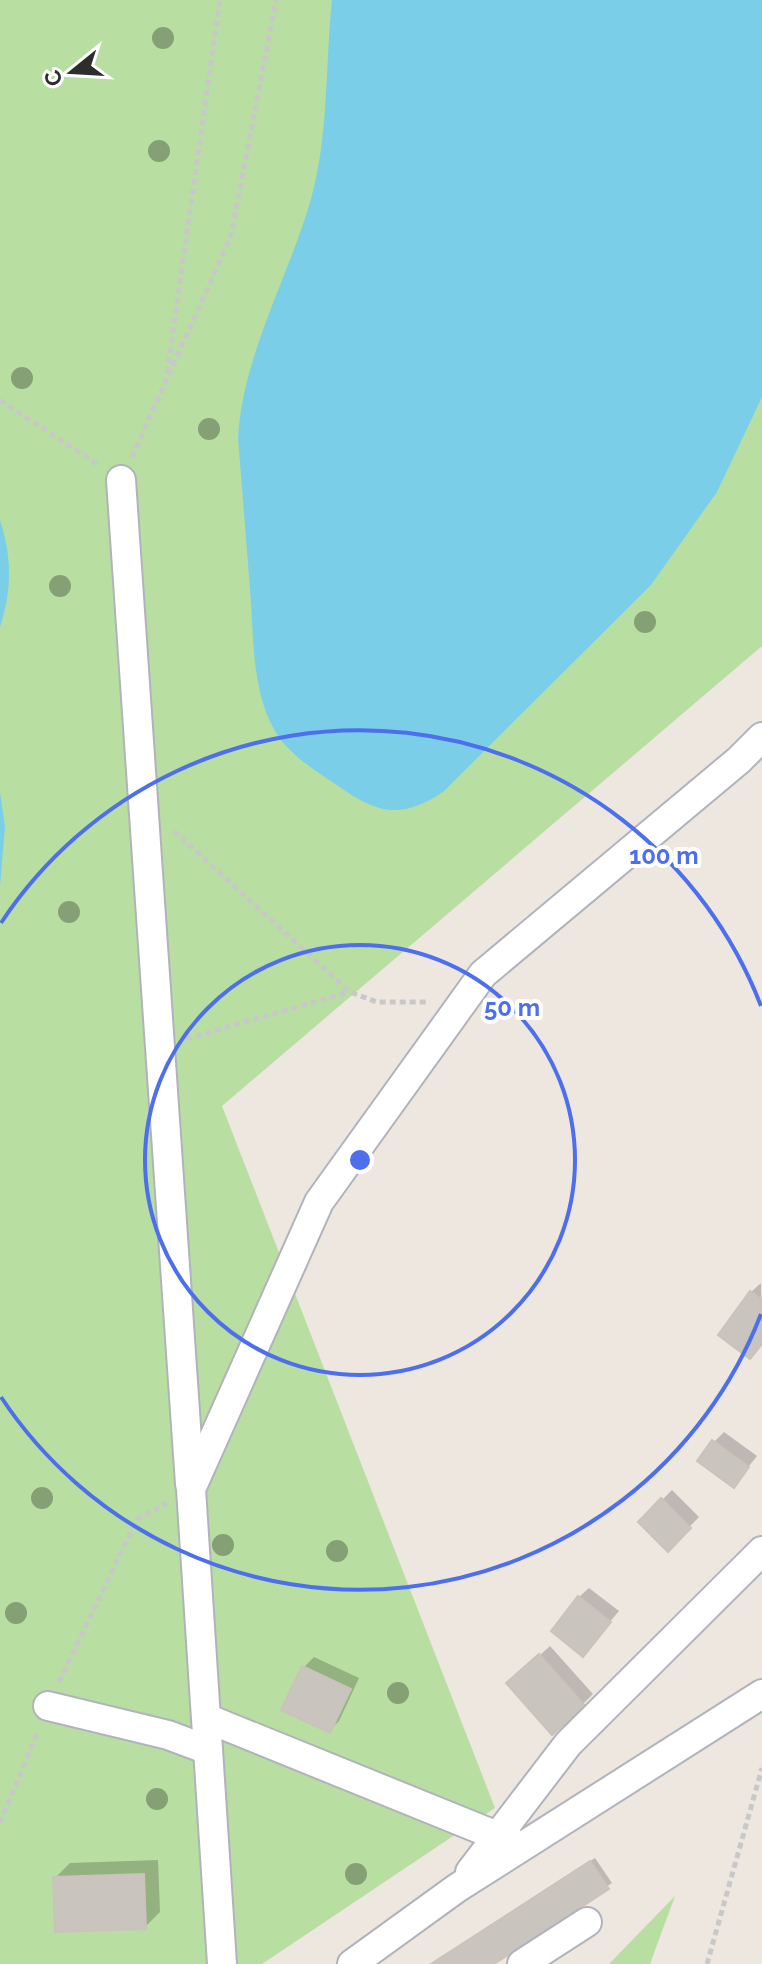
<svg xmlns="http://www.w3.org/2000/svg" width="762" height="1964" viewBox="0 0 762 1964" font-family="Raleway,sans-serif">
	<rect width="100%" height="100%" fill="#ede7e0"/>
	<g fill="#b8dfa1">
		<polygon points="0,0 762,0 762,646 222,1106 495,1808 262,1964 0,1964"/>
		<polygon points="675,1896 650,1964 609,1964"/>
	</g>
	<g fill="#7bcee7">
		<path d="M332,0H762V397L717,492L651,585L443,792C405,817 382,816 344,790C320,773 290,757 275,731C251,690 254,635 250,589C246,538 242,488 238,438C243,354 288,279 311,199C329,134 325,67 332,0Z"/>
		<path d="M0,520C12,557 12,590 0,627Z"/>
		<polygon points="0,792 5,827 0,886"/>
	</g>
	<g fill="#0003">
		<polygon points="761,1283 762,1344 750,1357 751,1292"/>
		<polygon points="724,1432 757,1456 734,1485 714,1442"/>
		<polygon points="672,1490 699,1517 668,1549 640,1522"/>
		<polygon points="589,1588 619,1611 583,1654 579,1597"/>
		<polygon points="550,1646 593,1694 583,1704 519,1674"/>
		<polygon points="314,1657 359,1678 339,1721 329,1731 304,1667"/>
		<polygon points="595,1858 612,1883 490,1964 431,1964"/>
		<polygon points="158,1860 160,1912 145,1927 55,1878 70,1863"/>
	</g>
	<g fill="#c9c5be" stroke="#c9c3ba" stroke-width="2">
		<polygon points="750,1291 762,1300 762,1344 750,1359 718,1335"/>
		<polygon points="712,1440 749,1467 734,1488 697,1461"/>
		<polygon points="661,1498 691,1528 668,1552 638,1522"/>
		<polygon points="578,1596 611,1622 583,1657 551,1631"/>
		<polygon points="539,1654 585,1706 552,1735 506,1683"/>
		<polygon points="302,1666 351,1689 330,1733 281,1710"/>
		<polygon points="590,1861 609,1889 494,1964 431,1964"/>
		<polygon points="144,1874 146,1929 55,1932 53,1877"/>
	</g>
	<g fill="none" stroke-linecap="round" stroke-linejoin="round">
		<g stroke="#b1b3bc" stroke-width="32">
			<g id="minor">
				<polyline points="121,480 190,1484"/>
				<polyline points="48,1706 168,1735 208,1750"/>
				<polyline points="206,1718 512,1842"/>
				<polyline points="470,1872 568,1744 762,1551"/>
				<polyline points="222,1964 191,1489 319,1202 483,974 739,760 762,737"/>
				<polyline points="352,1964 457,1888 762,1694"/>
				<polyline points="522,1964 587,1922"/>
			</g>
		</g>
		<g stroke="#c8c8c8" stroke-width="5" stroke-dasharray="6 4" stroke-linecap="butt">
			<polyline points="167,373 220,0"/>
			<polyline points="0,400 100,466"/>
			<polyline points="132,457 231,236 276,0"/>
			<polyline points="174,831 350,992 377,1002 428,1002"/>
			<polyline points="186,1039 349,992"/>
			<polyline points="59,1682 137,1519 167,1503"/>
			<polyline points="0,1823 38,1731"/>
			<polyline points="707,1964 762,1768"/>
		</g>
		<use href="#minor" stroke="#fff" stroke-width="28"/>
	</g>
	<g fill="#86a076">
		<circle cx="163" cy="38" r="11"/>
		<circle cx="159" cy="151" r="11"/>
		<circle cx="22" cy="378" r="11"/>
		<circle cx="209" cy="429" r="11"/>
		<circle cx="60" cy="586" r="11"/>
		<circle cx="645" cy="622" r="11"/>
		<circle cx="69" cy="912" r="11"/>
		<circle cx="42" cy="1498" r="11"/>
		<circle cx="223" cy="1545" r="11"/>
		<circle cx="337" cy="1551" r="11"/>
		<circle cx="16" cy="1613" r="11"/>
		<circle cx="398" cy="1693" r="11"/>
		<circle cx="157" cy="1799" r="11"/>
		<circle cx="356" cy="1874" r="11"/>
	</g>
	<g fill="none" stroke="#4d6fee" stroke-width="4">
		<circle cx="360" cy="1160" r="215"/>
		<path d="M761 1314A430 430 0 0 1 1 1397M1 923A430 430 0 0 1 761 1006"/>
	</g>
	<circle cx="360" cy="1160" r="12" fill="#4d6fee" stroke="#fff" stroke-width="4"/>
	<g font-size="24" text-anchor="middle" font-weight="bold" fill="#4d6fee" stroke="#fff" stroke-width="8" stroke-linejoin="round" paint-order="stroke">
		<text x="664" y="864">100 m</text>
		<text x="512" y="1016">50 m</text>
	</g>
	<g transform="translate(72 72) rotate(252)" stroke="#ffffff" stroke-width="6" paint-order="stroke">
	<path d="M0-6L14 30L0 20L-14 30Z" fill="#2d2d2d"/>
	<text y="-12" font-size="22" font-weight="bold" text-anchor="middle" fill="#2d2d2d">С</text>
	</g>
</svg>
